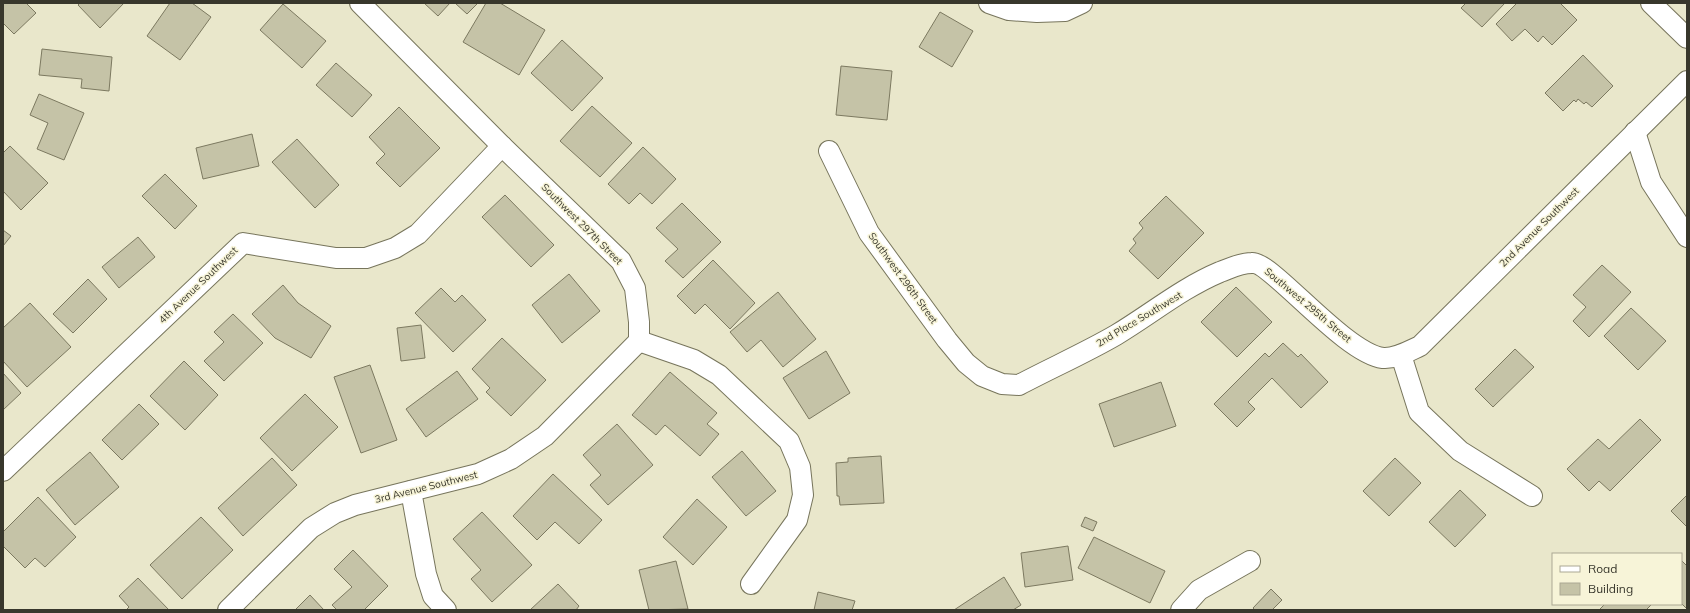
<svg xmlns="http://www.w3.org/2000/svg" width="1690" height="613" viewBox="0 0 1690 613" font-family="Mulish,sans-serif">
	<rect width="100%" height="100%" fill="#e9e7cb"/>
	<g fill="#c5c3a7" stroke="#7c7960">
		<polygon points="3,3 26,3 36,13 14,34 3,23"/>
		<polygon points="80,3 124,3 100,28 78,5"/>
		<polygon points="170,3 192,3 211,17 180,60 147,36"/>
		<polygon points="424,3 450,3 438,16"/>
		<polygon points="455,3 478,3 467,14"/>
		<polygon points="486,3 500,3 545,30 519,75 463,42"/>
		<polygon points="1466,3 1505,3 1482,27 1461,8"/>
		<polygon points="1517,3 1560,3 1577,20 1552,45 1543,36 1538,42 1525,29 1512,41 1496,24"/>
		<polygon points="283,4 326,41 302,68 260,30"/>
		<polygon points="940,12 973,31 952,67 919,47"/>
		<polygon points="562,40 603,78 572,111 531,73"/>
		<polygon points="42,49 112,57 109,91 81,88 82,79 39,75"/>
		<polygon points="1583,55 1613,86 1592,107 1586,102 1584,104 1578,99 1576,102 1574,100 1563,111 1545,93"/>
		<polygon points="336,63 372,95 352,117 316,85"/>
		<polygon points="841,66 892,71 887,120 836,115"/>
		<polygon points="39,94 84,113 64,160 37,149 48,123 30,115"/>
		<polygon points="592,106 632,143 600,177 560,141"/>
		<polygon points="399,107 440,148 400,187 376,163 385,154 369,137"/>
		<polygon points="252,134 259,166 203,179 196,148"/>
		<polygon points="297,139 339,185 315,208 272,162"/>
		<polygon points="10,146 48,183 21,210 3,191 3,153"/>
		<polygon points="643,147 676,179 652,204 640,193 629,204 608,184"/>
		<polygon points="165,174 197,206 175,229 142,196"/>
		<polygon points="505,195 554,245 531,267 482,217"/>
		<polygon points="1166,196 1204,233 1158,279 1129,251 1136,243 1133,239 1143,228 1139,223"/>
		<polygon points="682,203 721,242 683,278 665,261 678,249 656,228"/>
		<polygon points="3,230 11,236 3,246"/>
		<polygon points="138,237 155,257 119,288 102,267"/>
		<polygon points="713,260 755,303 730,329 705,304 695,314 677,296"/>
		<polygon points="1602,265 1631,292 1589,337 1573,321 1586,307 1573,295"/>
		<polygon points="569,274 600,311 562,343 532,305"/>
		<polygon points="88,279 107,299 73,333 53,314"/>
		<polygon points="283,285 298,303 331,326 311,358 275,338 252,314"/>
		<polygon points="1236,287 1272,322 1237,357 1201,322"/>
		<polygon points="441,288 455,302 462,295 486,320 453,352 415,313"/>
		<polygon points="778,292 816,339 783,367 761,340 747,352 730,332"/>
		<polygon points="30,303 71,347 27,387 3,361 3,328"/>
		<polygon points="1631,308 1666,341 1638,370 1604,336"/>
		<polygon points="233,314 263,343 224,381 204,361 224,342 214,332"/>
		<polygon points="421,325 425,358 401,361 397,328"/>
		<polygon points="502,338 546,380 511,416 486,392 490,388 472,369"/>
		<polygon points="1283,343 1298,357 1301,354 1328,382 1301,408 1272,378 1248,402 1255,409 1237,427 1214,404 1265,353 1269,357"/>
		<polygon points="1515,349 1534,367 1493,407 1475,389"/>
		<polygon points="826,351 850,393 809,419 783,378"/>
		<polygon points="184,361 218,395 185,430 150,396"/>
		<polygon points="370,365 397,440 361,453 334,377"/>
		<polygon points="457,371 478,399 426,437 406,409"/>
		<polygon points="670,372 717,413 707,424 719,434 700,456 665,425 656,435 632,415"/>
		<polygon points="3,373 21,393 3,410"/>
		<polygon points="1161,382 1176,426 1114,447 1099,404"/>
		<polygon points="305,394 338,427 292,471 260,438"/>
		<polygon points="139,404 159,424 122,460 102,440"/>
		<polygon points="1640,419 1661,440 1610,491 1599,481 1589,491 1567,469 1598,439 1609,449"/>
		<polygon points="617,424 653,465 608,505 590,485 601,475 583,455"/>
		<polygon points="742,451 776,491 746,516 712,477"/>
		<polygon points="90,452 119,487 75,525 46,490"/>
		<polygon points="881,456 884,503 840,505 839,496 837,496 836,463 848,462 848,458"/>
		<polygon points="272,458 297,485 243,536 218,508"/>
		<polygon points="1395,458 1421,483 1389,516 1363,491"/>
		<polygon points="553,474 602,520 579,544 555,522 537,540 513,516"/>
		<polygon points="1460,490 1486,515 1455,547 1429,522"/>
		<polygon points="1687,495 1687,527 1671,511"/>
		<polygon points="38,497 76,537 45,567 35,558 25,568 3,546 3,532"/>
		<polygon points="697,499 727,527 693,565 663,537"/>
		<polygon points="482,512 532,565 492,602 471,579 481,570 453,539"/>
		<polygon points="201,517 233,550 182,599 150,565"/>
		<polygon points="1085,517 1097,522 1093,531 1081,526"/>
		<polygon points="1094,537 1165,571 1150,603 1078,568"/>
		<polygon points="1068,546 1073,580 1025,587 1021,553"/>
		<polygon points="353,550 388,586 364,610 337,610 332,605 352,587 334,569"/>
		<polygon points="1681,560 1687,566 1687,609 1681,603"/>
		<polygon points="676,561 688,609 649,610 639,570"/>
		<polygon points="1004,577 1021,605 1013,610 954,610"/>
		<polygon points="138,578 169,610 126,610 129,607 119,596"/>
		<polygon points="558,584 579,606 576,610 530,610"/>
		<polygon points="1271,589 1282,600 1272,610 1255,610 1253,608"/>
		<polygon points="818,592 855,601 852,610 814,610"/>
		<polygon points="310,595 324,610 295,610"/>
		<polygon points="1605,604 1652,604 1646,610 1599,610"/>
	</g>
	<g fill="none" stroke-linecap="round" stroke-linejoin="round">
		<g stroke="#77755c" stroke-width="22">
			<g id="minor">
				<polyline points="360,3 502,146 621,261 635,288 639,322 639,341"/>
				<polyline points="989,3 1009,10 1037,12 1065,11 1082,3"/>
				<polyline points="1651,3 1687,38"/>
				<polyline points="1635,132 1651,182 1687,237"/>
				<path d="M829,151L869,233L947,340L966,363L982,376L1002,384L1019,385C1051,368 1085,353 1116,335C1151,314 1182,288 1220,272C1231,268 1240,263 1252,263C1271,261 1344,353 1383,358C1396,359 1409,351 1420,346L1687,81"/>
				<polyline points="639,341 694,360 719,375 789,441 800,467 803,495 797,520 751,584"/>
				<polyline points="1401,355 1419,412 1460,451 1532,496"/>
				<polyline points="3,471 243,243 336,258 366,258 395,248 418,234 502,146"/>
				<polyline points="411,491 426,574 433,596 446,610"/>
				<polyline points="228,610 311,528 335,513 355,505 478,474 511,459 545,436 639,341"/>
				<polyline points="1181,610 1199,590 1250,561"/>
			</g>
		</g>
		<use href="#minor" stroke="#fff" stroke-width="20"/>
	</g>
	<g text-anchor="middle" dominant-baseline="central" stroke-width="3" stroke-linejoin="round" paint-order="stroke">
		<g font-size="10" fill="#38372c" stroke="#f7f4d8">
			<text transform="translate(582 224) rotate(45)">Southwest 297th Street</text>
			<text transform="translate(1539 227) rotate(-45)">2nd Avenue Southwest</text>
			<text transform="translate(903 278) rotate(54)">Southwest 296th Street</text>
			<text transform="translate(198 285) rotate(-44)">4th Avenue Southwest</text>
			<text transform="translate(1308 305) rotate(40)">Southwest 295th Street</text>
			<text transform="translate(1139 319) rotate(-31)">2nd Place Southwest</text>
			<text transform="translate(426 487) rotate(-14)">3rd Avenue Southwest</text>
		</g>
	</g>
	<rect width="1690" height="613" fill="none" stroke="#38372c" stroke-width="8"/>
	<rect x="1552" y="553" width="130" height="52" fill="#f7f4d8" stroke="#aba893"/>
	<rect x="1560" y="566" width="20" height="6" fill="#ffffff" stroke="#aba893"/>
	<text x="1588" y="573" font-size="12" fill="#38372c">Road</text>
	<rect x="1560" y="583" width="20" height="12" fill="#c5c3a7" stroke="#aba893"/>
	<text x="1588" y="593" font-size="12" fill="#38372c">Building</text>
</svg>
